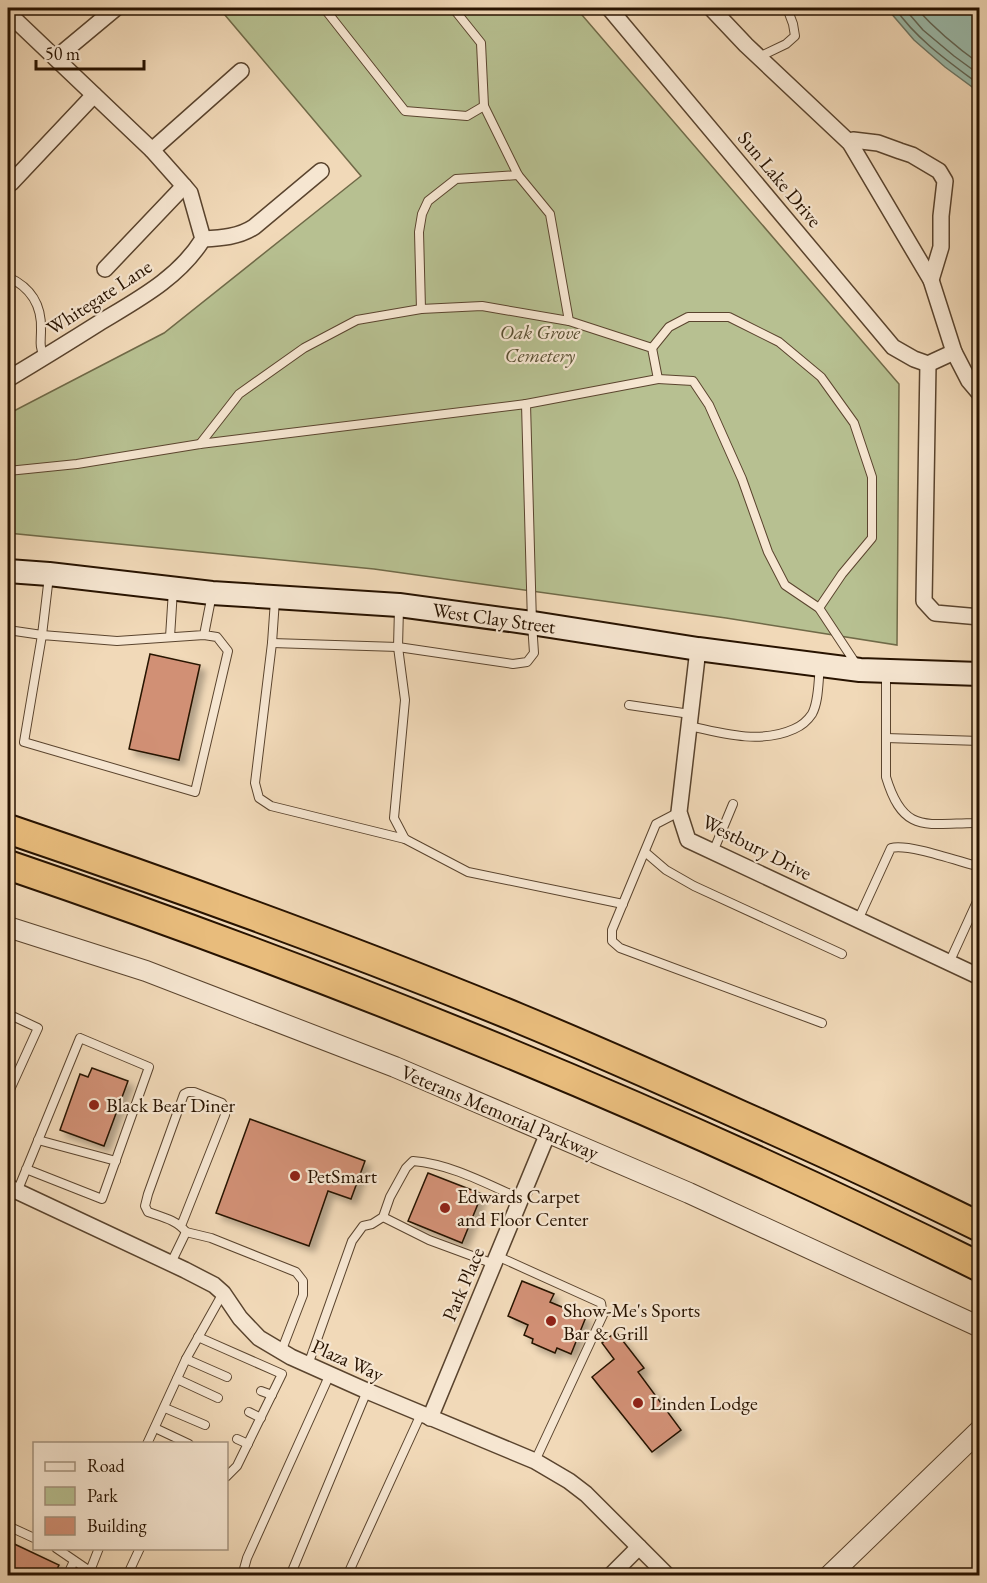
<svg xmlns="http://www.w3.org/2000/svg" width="987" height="1583" viewBox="0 0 987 1583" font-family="'EB Garamond',serif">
	<defs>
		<filter id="shadow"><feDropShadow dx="5.5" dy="5.5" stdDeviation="3" flood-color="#0004"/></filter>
	</defs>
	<rect width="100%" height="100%" fill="#f1d9b8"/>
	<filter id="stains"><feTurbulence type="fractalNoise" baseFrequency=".00333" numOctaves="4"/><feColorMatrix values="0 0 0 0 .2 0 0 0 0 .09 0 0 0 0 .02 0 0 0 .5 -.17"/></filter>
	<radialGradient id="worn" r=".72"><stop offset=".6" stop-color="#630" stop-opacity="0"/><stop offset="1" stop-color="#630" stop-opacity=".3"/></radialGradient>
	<polygon fill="#b7c091" stroke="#706a48" stroke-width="1.5" points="219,8 576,8 899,384 897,645 726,618 374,569 8,533 8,414 164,333 361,176"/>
	<polygon fill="#9bbaaa" stroke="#6d7766" stroke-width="1.5" points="888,8 979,8 979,92 945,67 914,40 890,12"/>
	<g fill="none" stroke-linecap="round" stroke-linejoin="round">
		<g stroke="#626655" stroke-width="1.5">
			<path d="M895,8C916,39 949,62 980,85"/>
			<polyline points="904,8 923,30 954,56 980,75"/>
			<path d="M916,8C935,29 956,47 980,64"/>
		</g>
	</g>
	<g fill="#d19075" stroke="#281300" stroke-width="1.5" filter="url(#shadow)">
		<polygon points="150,654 200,665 179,760 129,749"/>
		<polygon points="92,1068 128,1081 104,1146 60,1130 80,1074 88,1077"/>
		<polygon points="250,1119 365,1161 351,1199 328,1191 309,1246 216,1213"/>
		<polygon points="428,1173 482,1194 462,1243 408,1221"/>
		<polygon points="522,1281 554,1294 550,1302 586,1317 571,1354 557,1348 555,1353 532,1343 533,1339 524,1335 528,1325 508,1316"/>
		<polygon points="616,1332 644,1368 638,1372 681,1430 652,1452 592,1377 614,1359 602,1343"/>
		<polygon points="8,1541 59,1565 54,1575 8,1575"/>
	</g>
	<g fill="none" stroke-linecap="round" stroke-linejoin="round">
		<g stroke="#5a442e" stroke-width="10">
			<g id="service">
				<polyline points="324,8 405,111 467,116 484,106"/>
				<polyline points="759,57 786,44 795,36 793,24 787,8"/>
				<path d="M8,277C30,287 42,304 41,330C41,342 39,345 44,357"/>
				<polyline points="421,309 419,232 422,214 428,201 456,179 518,175"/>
				<polyline points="652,348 669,327 688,317 729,317 779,342 821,377 854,423 872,477 872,538 842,574 819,608"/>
				<polyline points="658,379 693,381 709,405 742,479 768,552 785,585 819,608 856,664"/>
				<polyline points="200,444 239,394 304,348 357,320 421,309 482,306 569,321"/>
				<polyline points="8,471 77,464 200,444 526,404"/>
				<polyline points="275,600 272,643 255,783 259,798 271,806 405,839"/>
				<polyline points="399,608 398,647 405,700 394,818 405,839 468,872 623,904"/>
				<polyline points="8,630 42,635 49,576"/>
				<polyline points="204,635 117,641 42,635 24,742 195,792 228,651 217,637 204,635 212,594"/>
				<polyline points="170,637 173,590"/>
				<polyline points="272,643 398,647 513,664 527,662 534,653 532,623 526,404 658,379 652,348 569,321 550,214 518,175 484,106 481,43 453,8"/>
				<path d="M886,673V777C903,833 924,824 974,823L980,821"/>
				<polyline points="629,705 690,714"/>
				<path d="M689,726C724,734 761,744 794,729C801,726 808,720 812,714C819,701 818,682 820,667"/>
				<polyline points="886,738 980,741"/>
				<polyline points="679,812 656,824 612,930 612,941 620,948 822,1023"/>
				<polyline points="645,852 666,870 694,886 842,954"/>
				<polyline points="713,852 733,804"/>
				<path d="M858,920L891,848C908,843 960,862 980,867"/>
				<polyline points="949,963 980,895"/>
				<polyline points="8,1014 38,1028 8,1094"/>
				<polyline points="38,1140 116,1161"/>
				<polyline points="17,1192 80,1038 149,1067 102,1199 26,1169"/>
				<polyline points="383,1217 429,1240 494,1264"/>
				<path d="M181,1226L225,1115V1109L222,1103L194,1092H188L184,1094L148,1194L145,1206L148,1212C162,1217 177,1220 186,1232"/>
				<polyline points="497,1256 601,1303 603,1315 535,1461"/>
				<polyline points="171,1263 186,1232 211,1238 296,1272 303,1281 303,1295 281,1352"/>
				<polyline points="198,1337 282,1374 237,1466 226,1477"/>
				<polyline points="186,1359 227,1377"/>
				<path d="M308,1365L352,1241L363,1226L372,1224L383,1217L390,1197L406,1168L413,1161C451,1164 487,1184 521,1199"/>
				<polyline points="177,1379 218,1398"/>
				<polyline points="261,1391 272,1395"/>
				<polyline points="165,1408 205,1425"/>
				<polyline points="249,1412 261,1418"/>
				<polyline points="155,1428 189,1444"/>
				<polyline points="237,1439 248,1444"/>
				<polyline points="147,1444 186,1359 223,1293"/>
				<polyline points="8,1526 34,1538"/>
				<polyline points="56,1548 97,1576"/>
				<polyline points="90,1571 99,1548"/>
				<polyline points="67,1576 74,1561"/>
				<polyline points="127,1576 140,1548"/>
				<polyline points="242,1576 247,1558 330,1374"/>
				<polyline points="290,1576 367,1391"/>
				<polyline points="347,1576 421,1414"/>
			</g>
		</g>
		<g stroke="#5a442e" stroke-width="18">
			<g id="minor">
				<polyline points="609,8 893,347 914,359 928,364 954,352"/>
				<polyline points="711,8 746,45 850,143 931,280 954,352 969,381 980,394"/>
				<path d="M8,13L152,150L184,186L190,193L203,239C179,278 137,300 99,323C69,342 38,361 8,379"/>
				<polyline points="56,58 116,8"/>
				<polyline points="850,143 853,140 878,143 900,151 912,155 939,171 945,181 941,216 941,247 931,280"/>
				<polyline points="152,150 241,71"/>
				<polyline points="11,183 94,95"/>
				<path d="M203,239C221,238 239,237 254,227L321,171"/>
				<polyline points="105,269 184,186"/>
				<polyline points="928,364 924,601 935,613 980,617"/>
				<polyline points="698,649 679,812 688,840 980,977"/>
				<polyline points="8,1187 185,1270 214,1285 223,1293 240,1318 259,1338 291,1357 367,1391 535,1461 569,1481 586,1494 668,1576"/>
				<polyline points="430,1418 548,1133"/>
				<polyline points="610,1576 639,1547"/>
			</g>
		</g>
		<g stroke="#5a442e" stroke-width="22">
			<g id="tertiary">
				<polyline points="8,927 146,971 395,1067 689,1193 980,1327"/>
				<polyline points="829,1576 980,1430"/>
			</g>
		</g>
		<g stroke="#281300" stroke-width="26">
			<polyline id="secondary" points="8,571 49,574 212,593 399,605 532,623 698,649 860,670 980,674"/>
		</g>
		<g stroke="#281300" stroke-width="32">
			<g id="motorway">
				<path d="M8,829C179,887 350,949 518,1018C593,1049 667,1082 740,1115C821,1151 901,1188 980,1227"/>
				<path d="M8,865C340,978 665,1110 980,1267"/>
			</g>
		</g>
		<use href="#service" stroke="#f6e6d1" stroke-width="8"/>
		<use href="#minor" stroke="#f6e6d1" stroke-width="15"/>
		<use href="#tertiary" stroke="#f6e6d1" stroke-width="20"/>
		<use href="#secondary" stroke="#f6e6d1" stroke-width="22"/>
		<use href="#motorway" stroke="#e8bc7c" stroke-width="28"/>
	</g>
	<g fill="#8f2418" stroke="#f6e6d1" stroke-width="2">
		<circle cx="94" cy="1105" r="6"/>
		<circle cx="295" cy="1176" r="6"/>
		<circle cx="445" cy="1208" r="6"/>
		<circle cx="551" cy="1321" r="6"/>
		<circle cx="638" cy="1403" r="6"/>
	</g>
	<g text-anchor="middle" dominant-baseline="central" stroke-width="4.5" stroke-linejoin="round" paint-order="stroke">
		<g font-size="20" fill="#281300" stroke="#f6e6d1">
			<text transform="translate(780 179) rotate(50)">Sun Lake Drive</text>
			<text transform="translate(99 297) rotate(-33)">Whitegate Lane</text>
			<text transform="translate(494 618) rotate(8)">West Clay Street</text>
			<text transform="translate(757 847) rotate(27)">Westbury Drive</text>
			<text transform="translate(500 1112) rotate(23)">Veterans Memorial Parkway</text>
			<text transform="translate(463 1284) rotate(-67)">Park Place</text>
			<text transform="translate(348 1360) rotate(24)">Plaza Way</text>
		</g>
		<g font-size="20" font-style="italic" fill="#5a5033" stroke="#f6e6d1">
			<text x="540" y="332">Oak Grove<tspan x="540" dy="23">Cemetery</tspan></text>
		</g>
		<g font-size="20" fill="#281300" stroke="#f6e6d1" text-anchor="start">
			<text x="106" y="1105">Black Bear Diner</text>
			<text x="307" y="1176">PetSmart</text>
			<text x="457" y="1196">Edwards Carpet<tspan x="457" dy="23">and Floor Center</tspan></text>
			<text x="563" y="1310">Show-Me's Sports<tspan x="563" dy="23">Bar &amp; Grill</tspan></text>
			<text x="650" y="1403">Linden Lodge</text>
		</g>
	</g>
	<rect width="987" height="1583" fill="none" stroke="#f1d9b8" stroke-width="30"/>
	<rect x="9" y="9" width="969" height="1565" fill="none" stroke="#281300" stroke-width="3"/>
	<rect x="15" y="15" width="957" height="1553" fill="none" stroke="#281300" stroke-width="1.5"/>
	<rect x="33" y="1442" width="195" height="108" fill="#f6e6d1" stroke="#a4927d" stroke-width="1.5"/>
	<rect x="45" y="1462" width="30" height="9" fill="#f6e6d1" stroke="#a4927d" stroke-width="1.5"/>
	<text x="87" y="1472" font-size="18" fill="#281300">Road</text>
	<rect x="45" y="1487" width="30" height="18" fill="#b7c091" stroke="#a4927d" stroke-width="1.5"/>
	<text x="87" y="1502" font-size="18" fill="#281300">Park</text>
	<rect x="45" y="1517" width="30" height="18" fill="#d19075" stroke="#a4927d" stroke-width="1.5"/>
	<text x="87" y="1532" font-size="18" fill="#281300">Building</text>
	<path d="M36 60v9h108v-9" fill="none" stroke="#281300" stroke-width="3"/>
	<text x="45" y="60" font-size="18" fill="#281300" stroke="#f6e6d1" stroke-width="4.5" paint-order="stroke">50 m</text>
	<rect width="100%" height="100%" filter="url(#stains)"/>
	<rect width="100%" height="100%" fill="url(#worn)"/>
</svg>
